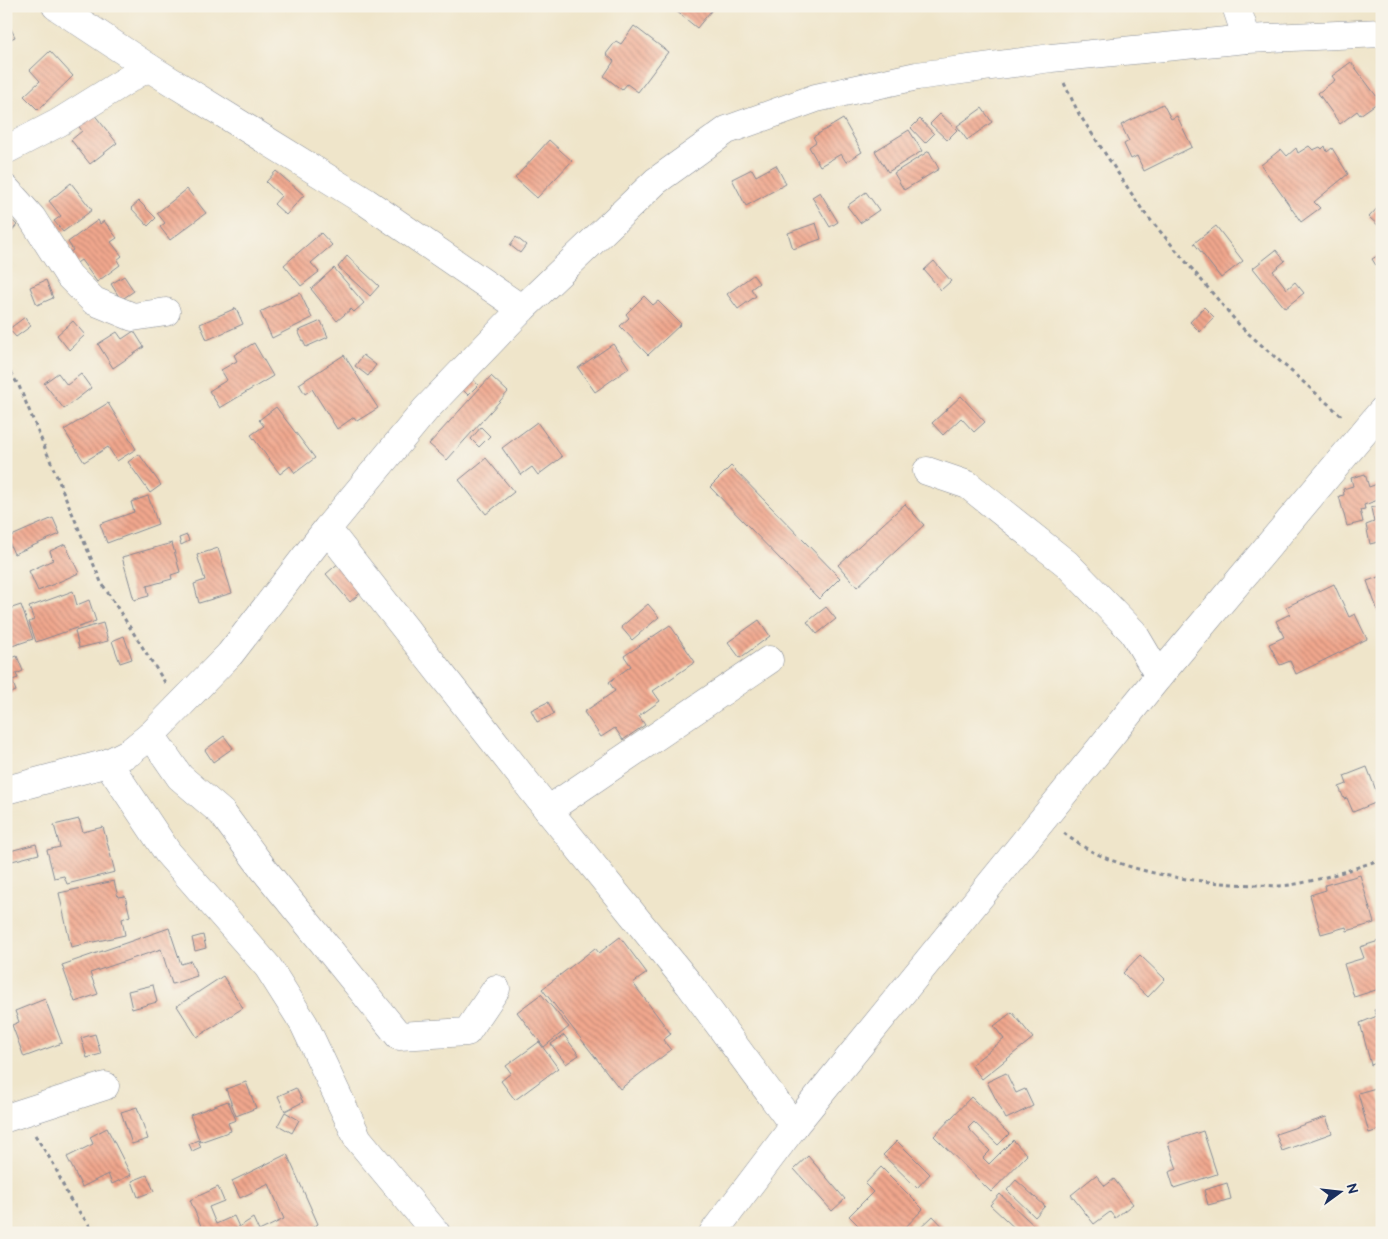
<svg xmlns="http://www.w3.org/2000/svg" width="1388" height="1239" viewBox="0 0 1388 1239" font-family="'Balsamiq Sans',sans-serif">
	<defs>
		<pattern id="building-back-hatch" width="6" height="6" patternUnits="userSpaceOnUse" patternTransform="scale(1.25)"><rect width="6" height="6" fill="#f1a78d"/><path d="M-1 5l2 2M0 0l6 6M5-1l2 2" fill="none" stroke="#c28876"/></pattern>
	</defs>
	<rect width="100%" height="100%" fill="#f7f3e8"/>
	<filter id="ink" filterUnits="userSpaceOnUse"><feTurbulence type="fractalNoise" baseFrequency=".02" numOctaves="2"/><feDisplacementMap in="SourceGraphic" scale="10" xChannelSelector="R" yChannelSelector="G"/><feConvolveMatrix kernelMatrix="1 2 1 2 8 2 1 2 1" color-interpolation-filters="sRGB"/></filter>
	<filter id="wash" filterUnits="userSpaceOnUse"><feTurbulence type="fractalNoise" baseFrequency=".0096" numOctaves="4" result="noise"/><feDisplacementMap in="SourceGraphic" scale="20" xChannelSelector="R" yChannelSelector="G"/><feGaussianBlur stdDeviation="1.12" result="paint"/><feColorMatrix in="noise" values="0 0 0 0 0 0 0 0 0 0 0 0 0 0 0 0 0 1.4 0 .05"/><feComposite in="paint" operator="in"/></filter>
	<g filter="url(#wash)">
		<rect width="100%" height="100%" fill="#efe5ca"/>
		<g id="blocks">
			<g fill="url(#building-back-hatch)">
				<polygon points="670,6 715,6 697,28"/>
				<polygon points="634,26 668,52 638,92 627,84 622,90 604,76 614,61 606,54 616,41 621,44"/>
				<polygon points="10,27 15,37 6,41 6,29"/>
				<polygon points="50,51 73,76 38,110 24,96 40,81 30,70"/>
				<polygon points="6,60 11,71 6,72"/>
				<polygon points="1351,62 1380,101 1360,115 1357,111 1340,124 1318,93 1335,80 1332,76"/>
				<polygon points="1163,104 1171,119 1177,116 1192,147 1144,171 1137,156 1131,159 1124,144 1129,141 1121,125"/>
				<polygon points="982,108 992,122 967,140 957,126"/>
				<polygon points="93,113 117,143 90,164 71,140 82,131 78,125"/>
				<polygon points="940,114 957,130 947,140 930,124"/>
				<polygon points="843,119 862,152 846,162 841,154 820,166 809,147 816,142 813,137"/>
				<polygon points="920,119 934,134 925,143 911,128"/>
				<polygon points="909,130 922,151 888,172 875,151"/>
				<polygon points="549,140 572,161 537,198 515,178"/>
				<polygon points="1309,146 1313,150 1320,147 1322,149 1325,146 1327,152 1332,148 1348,174 1314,202 1320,208 1301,222 1261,165 1281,149 1287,156 1296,148 1298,153"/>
				<polygon points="929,151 939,169 904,190 894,173"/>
				<polygon points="776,165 786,184 746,206 732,179 752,169 756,176"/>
				<polygon points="276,171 304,195 286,215 274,204 281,196 266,182"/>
				<polygon points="71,183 92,210 63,232 54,221 61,216 49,201"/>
				<polygon points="187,189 206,213 170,240 160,227 165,223 157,213"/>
				<polygon points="820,192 838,222 830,227 812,197"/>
				<polygon points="866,192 879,210 860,223 847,206"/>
				<polygon points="139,201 156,218 148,226 131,208"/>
				<polygon points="1382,203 1382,229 1369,217"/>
				<polygon points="6,215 17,225 6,237"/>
				<polygon points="98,220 100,224 104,221 117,238 111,242 122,256 117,260 120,265 97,282 81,260 74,265 66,255 73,250 68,242"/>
				<polygon points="816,223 821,239 793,249 788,233"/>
				<polygon points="1216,226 1243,261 1221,278 1194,243"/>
				<polygon points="321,233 332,245 311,263 319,272 301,286 284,265"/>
				<polygon points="516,237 526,245 520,253 510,245"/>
				<polygon points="1276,250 1285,261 1273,271 1287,289 1295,282 1304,293 1285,308 1253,268"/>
				<polygon points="1382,253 1382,275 1372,259"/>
				<polygon points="347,256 379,286 370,296 338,267"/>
				<polygon points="934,261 951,281 941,290 924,270"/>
				<polygon points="334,268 364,303 354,312 351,309 337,321 311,289"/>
				<polygon points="753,275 759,283 751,289 756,296 738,309 727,294"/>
				<polygon points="124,276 134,291 121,300 111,284"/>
				<polygon points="46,280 53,298 37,305 30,287"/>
				<polygon points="300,293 312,318 272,338 260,312"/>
				<polygon points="644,296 653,305 658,301 681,324 648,355 620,326 629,318 626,314"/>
				<polygon points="1204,307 1214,317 1200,332 1190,322"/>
				<polygon points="236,308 243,324 207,340 200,324"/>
				<polygon points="25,317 31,326 16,337 9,329"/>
				<polygon points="73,321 85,335 69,350 57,335"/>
				<polygon points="321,321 328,337 306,347 298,331"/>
				<polygon points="134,331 144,347 113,368 98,344 117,332 122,339"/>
				<polygon points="254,343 273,376 220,408 209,391 227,380 221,370 237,361 234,355"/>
				<polygon points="613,344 629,368 595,392 578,368"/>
				<polygon points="344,355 378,408 357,421 354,417 337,429 312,389 305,394 299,384"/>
				<polygon points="363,355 376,365 368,376 355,366"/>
				<polygon points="58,373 67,385 81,374 91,388 64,409 44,383"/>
				<polygon points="470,376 478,385 468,395 460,387"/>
				<polygon points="491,376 508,392 447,460 429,444"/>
				<polygon points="961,396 985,422 974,432 961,418 943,435 932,423"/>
				<polygon points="108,403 136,449 117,461 108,447 84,462 64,430"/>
				<polygon points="276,407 315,458 295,473 290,466 280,474 251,435 264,426 259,420"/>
				<polygon points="537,422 562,457 538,475 532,467 521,475 502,448"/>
				<polygon points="481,427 490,436 479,447 471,439"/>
				<polygon points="139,454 161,485 150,493 128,462"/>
				<polygon points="486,458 514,492 486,514 459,480"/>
				<polygon points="731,466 840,578 819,599 710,487"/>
				<polygon points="1365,474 1369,487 1377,484 1381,499 1364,505 1365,509 1360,510 1363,522 1347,526 1339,496 1344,495 1343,489 1353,486 1351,478"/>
				<polygon points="148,496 158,524 107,543 100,524 134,512 131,502"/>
				<polygon points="905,504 924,525 857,587 838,565"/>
				<polygon points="1382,505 1382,541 1370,544 1366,525 1374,522 1371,508"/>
				<polygon points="53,518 60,534 14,554 7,538"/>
				<polygon points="187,535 189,541 181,545 179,538"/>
				<polygon points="172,543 180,572 171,575 172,579 147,586 149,596 134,600 122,557"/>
				<polygon points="65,544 79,573 38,591 29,571 53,560 50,551"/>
				<polygon points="218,548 232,593 199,603 194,584 205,580 197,555"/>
				<polygon points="341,561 364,590 350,602 326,574"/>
				<polygon points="1382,576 1382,616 1380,617 1367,581"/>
				<polygon points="1334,584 1349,617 1355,614 1367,639 1296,674 1290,661 1280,665 1269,644 1284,637 1276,621 1290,614 1286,607"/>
				<polygon points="73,591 77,605 89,600 96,621 36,642 29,622 34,620 29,607"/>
				<polygon points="648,604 659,617 632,640 621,627"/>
				<polygon points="21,605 33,639 6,648 6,610"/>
				<polygon points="826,607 836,619 817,634 807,622"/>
				<polygon points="759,620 770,636 740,658 728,642"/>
				<polygon points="103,623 108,641 79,648 75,631"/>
				<polygon points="670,625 695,662 653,691 660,701 639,716 645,725 623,740 615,728 601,737 584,712 615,691 609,682 631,666 624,656"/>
				<polygon points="124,636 132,659 120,663 112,641"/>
				<polygon points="17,656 23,671 16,674 18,678 12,680 16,691 6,695 6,660"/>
				<polygon points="548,702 554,714 537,722 531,710"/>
				<polygon points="224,736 233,748 213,762 205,750"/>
				<polygon points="1367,767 1380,801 1353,812 1347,798 1344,799 1339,787 1347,784 1344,776"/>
				<polygon points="79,819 83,832 103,827 115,872 67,884 64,876 54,878 47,850 60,847 54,825"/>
				<polygon points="36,844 39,854 12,861 10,851"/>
				<polygon points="1360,875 1374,923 1347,931 1346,927 1321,934 1310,895 1326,890 1325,885"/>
				<polygon points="114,881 118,897 125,896 130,916 122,919 125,935 71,947 59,893"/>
				<polygon points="169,928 181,964 191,961 197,976 172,984 161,949 90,973 98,994 75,1002 62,965"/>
				<polygon points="203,935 206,948 195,951 192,938"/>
				<polygon points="620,937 647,973 633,983 671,1034 663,1040 671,1050 620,1089 542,989 595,948 599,953"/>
				<polygon points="1382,940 1382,988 1354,997 1344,964 1364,958 1360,947"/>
				<polygon points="1140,955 1165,979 1148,997 1123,973"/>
				<polygon points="223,976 243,1008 197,1037 177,1006"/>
				<polygon points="153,985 157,1002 132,1009 128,991"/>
				<polygon points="541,994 569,1027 544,1047 517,1012"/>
				<polygon points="45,999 62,1043 24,1057 12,1025 19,1022 15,1011"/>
				<polygon points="1382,1008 1382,1061 1371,1065 1360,1023 1377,1016 1374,1010"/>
				<polygon points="1012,1012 1033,1038 982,1079 971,1065 1004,1039 994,1026"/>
				<polygon points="95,1034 101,1054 87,1058 81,1038"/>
				<polygon points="564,1035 579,1055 566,1064 551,1044"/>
				<polygon points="539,1042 558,1068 515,1100 501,1081 511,1073 506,1066"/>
				<polygon points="1006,1073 1016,1093 1025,1089 1033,1106 1006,1119 987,1082"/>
				<polygon points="246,1082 256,1108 236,1116 226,1089"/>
				<polygon points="296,1088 303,1102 285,1111 278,1096"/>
				<polygon points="1376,1088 1382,1106 1382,1129 1369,1133 1358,1093"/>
				<polygon points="971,1097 1009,1134 998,1145 974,1122 968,1128 990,1151 983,1158 989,1164 1013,1140 1027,1155 991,1192 934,1136"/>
				<polygon points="228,1101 236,1120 228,1123 231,1131 200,1142 190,1115"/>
				<polygon points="137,1107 148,1139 132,1144 121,1112"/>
				<polygon points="285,1112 299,1120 292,1133 278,1125"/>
				<polygon points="1326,1117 1332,1133 1282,1151 1276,1134"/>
				<polygon points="107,1128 131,1175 112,1184 108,1174 82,1187 67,1157 93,1144 90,1137"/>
				<polygon points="1203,1131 1217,1174 1174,1188 1169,1172 1177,1169 1168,1143"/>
				<polygon points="198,1140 201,1147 192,1151 189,1144"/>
				<polygon points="897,1141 930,1174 917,1188 883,1155"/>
				<polygon points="287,1154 318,1224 304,1233 239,1233 236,1228 225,1233 204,1233 190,1200 218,1187 224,1201 209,1207 216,1224 234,1216 239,1227 253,1218 259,1231 284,1219 269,1184 240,1198 232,1181"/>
				<polygon points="808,1156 845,1199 832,1211 794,1169"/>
				<polygon points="881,1167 923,1209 900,1233 866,1233 849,1216 873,1192 865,1184"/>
				<polygon points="147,1175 154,1191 138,1197 132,1181"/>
				<polygon points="1096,1175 1105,1186 1114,1179 1133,1204 1115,1218 1110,1212 1094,1224 1071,1195"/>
				<polygon points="1016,1180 1045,1206 1035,1217 1007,1190"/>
				<polygon points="1227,1183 1231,1199 1208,1205 1204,1190"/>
				<polygon points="1000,1194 1039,1230 1036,1233 1020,1233 990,1205"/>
				<polygon points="933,1216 949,1233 915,1233"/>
			</g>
		</g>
	</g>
	<g filter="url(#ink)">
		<use href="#blocks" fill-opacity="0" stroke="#858a94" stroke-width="1"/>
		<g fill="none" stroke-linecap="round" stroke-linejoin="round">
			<g stroke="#858a94" stroke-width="29">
				<g id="minor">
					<polyline points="56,6 148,67 366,202 522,309"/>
					<polyline points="1236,6 1247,39"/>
					<polyline points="6,150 58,123 148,67"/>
					<polyline points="6,189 32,218 69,276 94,301 133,317 166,312"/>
					<polyline points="927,471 968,485 1067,564 1133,632 1159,676"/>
					<polyline points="327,529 548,810 689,984 794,1126"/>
					<polyline points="151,735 180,777 222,813 262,867 399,1036 467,1032 496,989"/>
					<polyline points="108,763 168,853 268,967 304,1024 358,1139 436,1233"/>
					<polyline points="6,790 108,763 130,752 151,735 230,654 327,529 426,409 522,309 656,181 727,130 816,98 917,76 1051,58 1247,39 1382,33"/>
					<polyline points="548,810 769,660"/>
					<polyline points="6,1118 105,1086"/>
					<polyline points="713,1233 794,1126 1159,676 1382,411"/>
				</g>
			</g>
			<g stroke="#858a94" stroke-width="3" stroke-dasharray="4 4" stroke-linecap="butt">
				<polyline points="1064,83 1079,114 1143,211 1241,327 1343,417"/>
				<polyline points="6,366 19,386 101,582 166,684"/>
				<path d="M1064,833C1111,873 1196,883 1256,885C1267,885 1279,887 1290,885C1322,880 1352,869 1382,859"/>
				<polyline points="35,1135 54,1165 69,1198 95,1233"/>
			</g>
			<use href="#minor" stroke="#fff" stroke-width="28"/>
		</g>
	</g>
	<rect width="1388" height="1239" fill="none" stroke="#f7f3e8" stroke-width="25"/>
	<g transform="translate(1340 1192) rotate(75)" stroke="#f7f3e8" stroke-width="4" paint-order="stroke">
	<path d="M0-4L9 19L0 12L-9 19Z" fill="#1b2f5e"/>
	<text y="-8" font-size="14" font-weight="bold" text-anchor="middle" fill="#1b2f5e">N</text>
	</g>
</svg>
